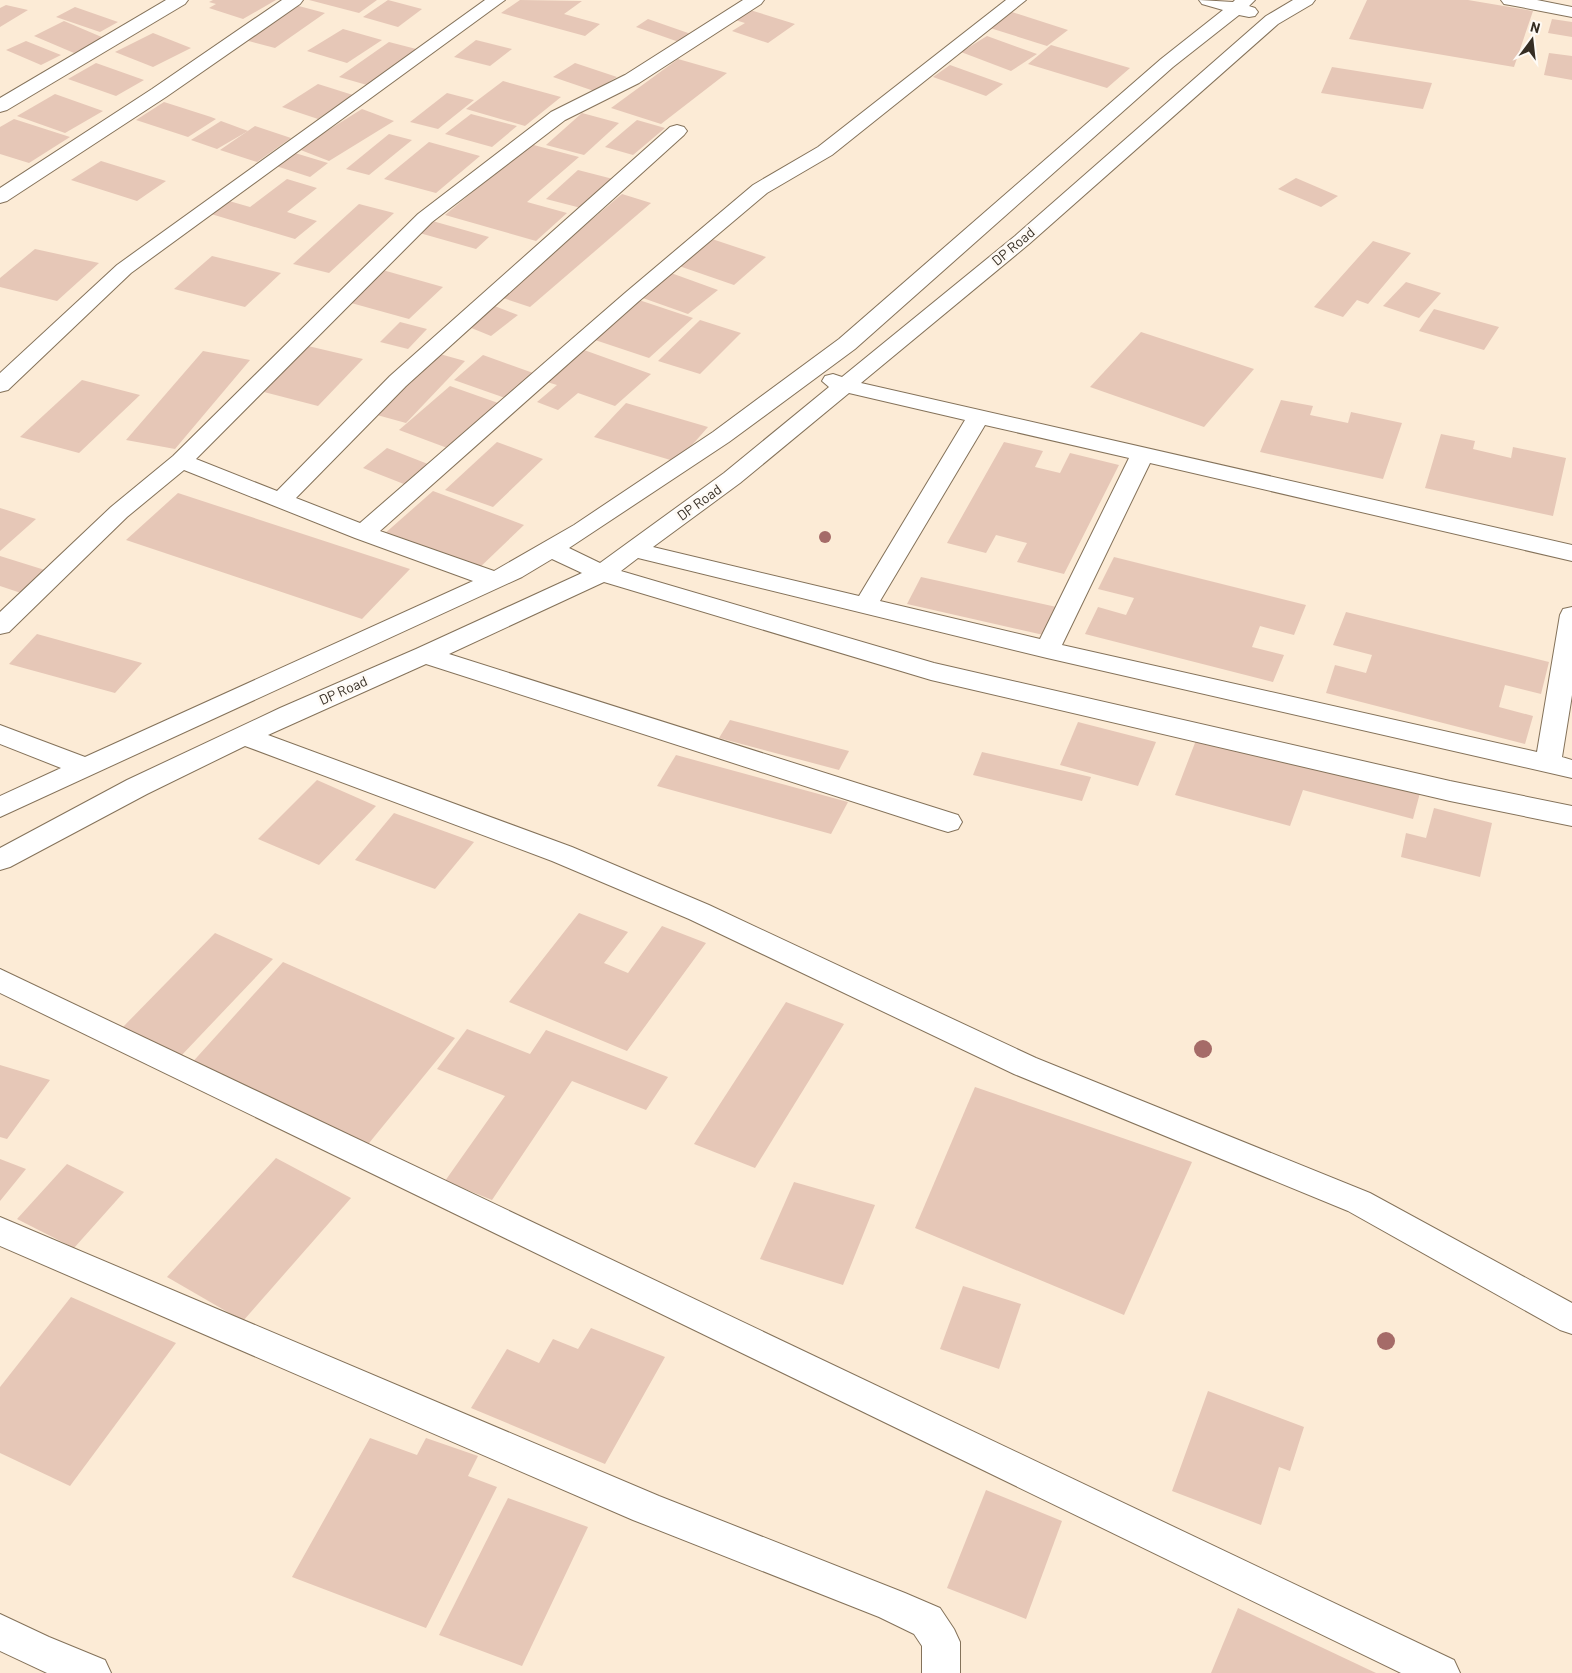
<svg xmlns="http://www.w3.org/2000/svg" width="1572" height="1673" viewBox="0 0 1572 1673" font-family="Barlow,sans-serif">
	<rect width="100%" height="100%" fill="#fcebd6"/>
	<g fill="#e6c7b7">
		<polygon points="213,0 276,0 243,19 209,8 216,4 209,2"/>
		<polygon points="309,0 377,0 359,13"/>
		<polygon points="388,0 422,9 398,27 363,17"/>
		<polygon points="520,0 582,1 564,14 600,24 585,36 501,13"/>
		<polygon points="1367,0 1468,0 1533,11 1514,67 1349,39"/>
		<polygon points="6,5 28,10 0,27 0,8"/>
		<polygon points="295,5 325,13 275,48 245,40"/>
		<polygon points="75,7 118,22 100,32 56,17"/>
		<polygon points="750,10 795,24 768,43 732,31 745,23 735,20"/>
		<polygon points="1012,12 1068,30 1047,46 990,28"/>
		<polygon points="648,19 691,34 679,42 636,27"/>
		<polygon points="1552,19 1572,22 1572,37 1548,33"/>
		<polygon points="64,21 104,38 74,53 34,36"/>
		<polygon points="343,29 382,40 347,63 307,51"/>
		<polygon points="153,33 191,48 153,67 115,52"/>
		<polygon points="987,36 1037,54 1011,71 961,52"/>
		<polygon points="476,40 512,49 490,66 454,57"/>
		<polygon points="26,41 61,55 41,65 6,50"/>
		<polygon points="389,42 424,51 374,87 339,77"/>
		<polygon points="1051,45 1130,68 1107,88 1028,64"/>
		<polygon points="1549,53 1572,56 1572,80 1544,75"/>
		<polygon points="678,59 727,73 661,124 611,108"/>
		<polygon points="96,63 144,80 116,96 68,79"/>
		<polygon points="575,63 617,77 594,91 553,77"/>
		<polygon points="950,65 1003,84 986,96 933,77"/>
		<polygon points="1332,67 1432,83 1423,109 1321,93"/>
		<polygon points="503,81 561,97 525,126 466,109"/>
		<polygon points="318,84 353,95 318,119 282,107"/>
		<polygon points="447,93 474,100 438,129 410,122"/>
		<polygon points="55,94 103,111 65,133 17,116"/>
		<polygon points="164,102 211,117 216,119 188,137 136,120"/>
		<polygon points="362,109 394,121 329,161 298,149"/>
		<polygon points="582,113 619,123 584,155 546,145"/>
		<polygon points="471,114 517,126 492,147 445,134"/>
		<polygon points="14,119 70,137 29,163 0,154 0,127"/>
		<polygon points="637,120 665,128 633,155 605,147"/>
		<polygon points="221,121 248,131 217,149 191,140"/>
		<polygon points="255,126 291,138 257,162 220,150"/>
		<polygon points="389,134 412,140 369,175 346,169"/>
		<polygon points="429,142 480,156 436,193 384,179"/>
		<polygon points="530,144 579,157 527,202 567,213 536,241 445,215"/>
		<polygon points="295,153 328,163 310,177 276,166"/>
		<polygon points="101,161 166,181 137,201 71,180"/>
		<polygon points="578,170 613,179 581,208 546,199"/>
		<polygon points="1296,178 1338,196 1321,207 1278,189"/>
		<polygon points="287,179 317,188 287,212 317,221 295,239 211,214 229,201 250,207"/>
		<polygon points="622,194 651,203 530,307 500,297"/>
		<polygon points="359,204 394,213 329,273 293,264"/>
		<polygon points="429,220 489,237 476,249 416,232"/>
		<polygon points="712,239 766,257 734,285 679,266"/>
		<polygon points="1373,241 1411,253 1368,304 1357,300 1343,317 1314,307"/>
		<polygon points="35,249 99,263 57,301 0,287 0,278"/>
		<polygon points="212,256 281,273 245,307 174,289"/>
		<polygon points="379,269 443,287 409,319 344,301"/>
		<polygon points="671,273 718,290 688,314 640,297"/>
		<polygon points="1406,282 1441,293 1419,318 1383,306"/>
		<polygon points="636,299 693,318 649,358 592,339"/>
		<polygon points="492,305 518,315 491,336 464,325"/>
		<polygon points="1434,309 1499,327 1484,350 1419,331"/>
		<polygon points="700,320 741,333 700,374 658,361"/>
		<polygon points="400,322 427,329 408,349 380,342"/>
		<polygon points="1141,332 1254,369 1204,427 1090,387"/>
		<polygon points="308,346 363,359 318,406 264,392"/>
		<polygon points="584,350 651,374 615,406 578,393 558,410 537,402 557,385 547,382"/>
		<polygon points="203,351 250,360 175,449 126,440"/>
		<polygon points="436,353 465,361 406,423 377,415"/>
		<polygon points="483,355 536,374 508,399 454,380"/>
		<polygon points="82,380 140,395 79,453 20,437"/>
		<polygon points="450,386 501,404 450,449 399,430"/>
		<polygon points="1281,400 1313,406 1310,415 1348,423 1351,412 1402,423 1383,479 1260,452"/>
		<polygon points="626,403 708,427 677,462 594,437"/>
		<polygon points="1441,434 1475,441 1473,449 1511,458 1513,447 1566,458 1553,516 1425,488"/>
		<polygon points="497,442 543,459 493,507 445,490"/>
		<polygon points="1004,442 1043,451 1035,467 1060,473 1070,453 1119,465 1064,574 1017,562 1027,543 996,535 986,553 947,543"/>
		<polygon points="387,448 433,466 409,486 363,468"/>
		<polygon points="433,491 524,525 476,571 383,535"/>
		<polygon points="178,493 410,569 362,619 126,540"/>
		<polygon points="0,508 36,519 0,551"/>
		<polygon points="0,556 48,571 24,594 0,586"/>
		<polygon points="1114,557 1306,605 1294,635 1260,626 1252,647 1284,655 1273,682 1085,634 1098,607 1126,615 1134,598 1098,589"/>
		<polygon points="921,577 1061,608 1048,636 907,604"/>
		<polygon points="1346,612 1549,662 1541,694 1505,685 1499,707 1533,716 1525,744 1326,693 1335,665 1366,673 1372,655 1333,645"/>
		<polygon points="37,634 142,663 115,693 9,664"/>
		<polygon points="730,720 849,751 839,770 719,738"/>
		<polygon points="1078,722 1156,742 1138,786 1060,765"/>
		<polygon points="1198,735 1420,793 1413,819 1303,790 1290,826 1175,795"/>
		<polygon points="982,752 1091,777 1082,801 973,775"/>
		<polygon points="676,755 848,802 831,834 657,786"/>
		<polygon points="317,780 376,806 319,865 258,839"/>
		<polygon points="1434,808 1492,823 1480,877 1401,857 1406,833 1426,838"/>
		<polygon points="394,813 474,842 435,889 355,860"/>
		<polygon points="579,913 628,932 604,963 628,973 662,926 706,943 627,1051 509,1002"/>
		<polygon points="215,933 273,959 180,1057 122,1028"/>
		<polygon points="283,962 455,1038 365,1148 189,1066"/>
		<polygon points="786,1002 844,1024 755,1168 694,1144"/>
		<polygon points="467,1029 530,1054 546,1030 668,1077 646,1110 572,1081 492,1200 445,1181 505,1096 437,1069"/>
		<polygon points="0,1065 50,1080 7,1139 0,1137"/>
		<polygon points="975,1087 1192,1162 1124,1315 915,1228"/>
		<polygon points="276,1158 351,1198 243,1321 167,1277"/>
		<polygon points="0,1159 26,1169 0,1201"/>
		<polygon points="67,1164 124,1192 74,1248 17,1219"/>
		<polygon points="794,1182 875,1205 843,1285 760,1259"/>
		<polygon points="963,1286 1021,1304 999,1369 940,1349"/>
		<polygon points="71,1297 176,1343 70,1486 0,1453 0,1387"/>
		<polygon points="591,1328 665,1357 605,1464 471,1408 507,1349 539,1363 553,1339 578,1349"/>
		<polygon points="1208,1391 1304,1427 1290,1471 1279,1467 1261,1525 1172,1491"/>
		<polygon points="370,1438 417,1455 426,1438 478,1456 468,1476 497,1487 426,1628 292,1577"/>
		<polygon points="986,1490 1062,1521 1026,1619 947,1588"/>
		<polygon points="508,1498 588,1527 522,1666 439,1635"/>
		<polygon points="1238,1608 1376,1673 1211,1673"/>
	</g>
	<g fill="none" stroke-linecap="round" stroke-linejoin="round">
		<g stroke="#84725a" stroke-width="2">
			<g id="minor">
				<polygon points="166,0 188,0 185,4 7,110 0,112 0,98"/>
				<polygon points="282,0 303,0 300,4 166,97 7,201 0,203 0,188 152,89"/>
				<polygon points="485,0 505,0 131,273 8,390 0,392 0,373 117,265"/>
				<path d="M743,0H764L761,4L639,83L565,120L432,222L196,459L277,491L390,376L670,127L677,125L684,127L687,131L684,135L406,386L296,498L360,523L625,293L753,185L818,147L1006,0H1026L832,155L767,193L639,301L380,531L494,571L574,525L713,432L839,339L1161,59L1223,10L1202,4L1199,0L1233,2L1235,0H1255L1249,6L1255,8L1258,12L1255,16L1249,17L1239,15L1173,67L855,349L729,442L569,548L600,563L724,473L829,387L822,381L825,376L833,374L842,377L1015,236L1266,16L1293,0H1315L1312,4L1278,24L1029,244L861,383L1572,545V561L1150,463L1062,645L1537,752L1560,615L1563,609L1572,607V695L1562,757L1572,760V778L1047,658L638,558L621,571L934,663L1450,781L1572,806V826L1450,801L931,680L604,582L449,654L958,815L962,822L958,829L948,832L938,829L426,664L268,735L572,847L709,905L1036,1058L1370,1193L1572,1303V1334L1560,1330L1348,1211L1014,1074L689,919L552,861L245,746L147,794L10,867L0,870V848L127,780L280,708L416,649L582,573L552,559L522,577L0,817V796L61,768L0,744V725L85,757L473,581L355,538L184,470L127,517L9,632L0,634V612L111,507L173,456L418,214L551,112L625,75ZM849,393L965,420L859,596L653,547L740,483ZM985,425L1129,458L1040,639L880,601Z"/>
				<polygon points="1501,0 1537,0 1572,7 1572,17 1510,5 1504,4"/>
				<polygon points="0,969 1454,1660 1460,1673 1401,1673 0,993"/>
				<polygon points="0,1217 659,1496 905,1593 940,1608 954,1629 960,1642 960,1673 922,1673 922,1646 914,1634 879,1617 633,1520 0,1246"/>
				<polygon points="0,1614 49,1637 105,1660 111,1673 47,1673 0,1651"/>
			</g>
		</g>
		<use href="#minor" fill="#fff" fill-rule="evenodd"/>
	</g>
	<g fill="#a56b68">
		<circle cx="825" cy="537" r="6"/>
		<circle cx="1203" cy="1049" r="9"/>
		<circle cx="1386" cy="1341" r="9"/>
	</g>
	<g text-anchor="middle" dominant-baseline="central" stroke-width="5" stroke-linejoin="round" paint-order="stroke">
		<g font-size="14" fill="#352d23" stroke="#fefaf5">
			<text transform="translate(1013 246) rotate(-40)">DP Road</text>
			<text transform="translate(699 502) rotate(-36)">DP Road</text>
			<text transform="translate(343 690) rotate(-24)">DP Road</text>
		</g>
	</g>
	<g transform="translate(1532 40) rotate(15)" stroke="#fefaf5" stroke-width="4" paint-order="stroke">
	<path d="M0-4L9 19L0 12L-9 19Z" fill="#352d23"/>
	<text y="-8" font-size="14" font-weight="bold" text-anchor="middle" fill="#352d23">N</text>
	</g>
</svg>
